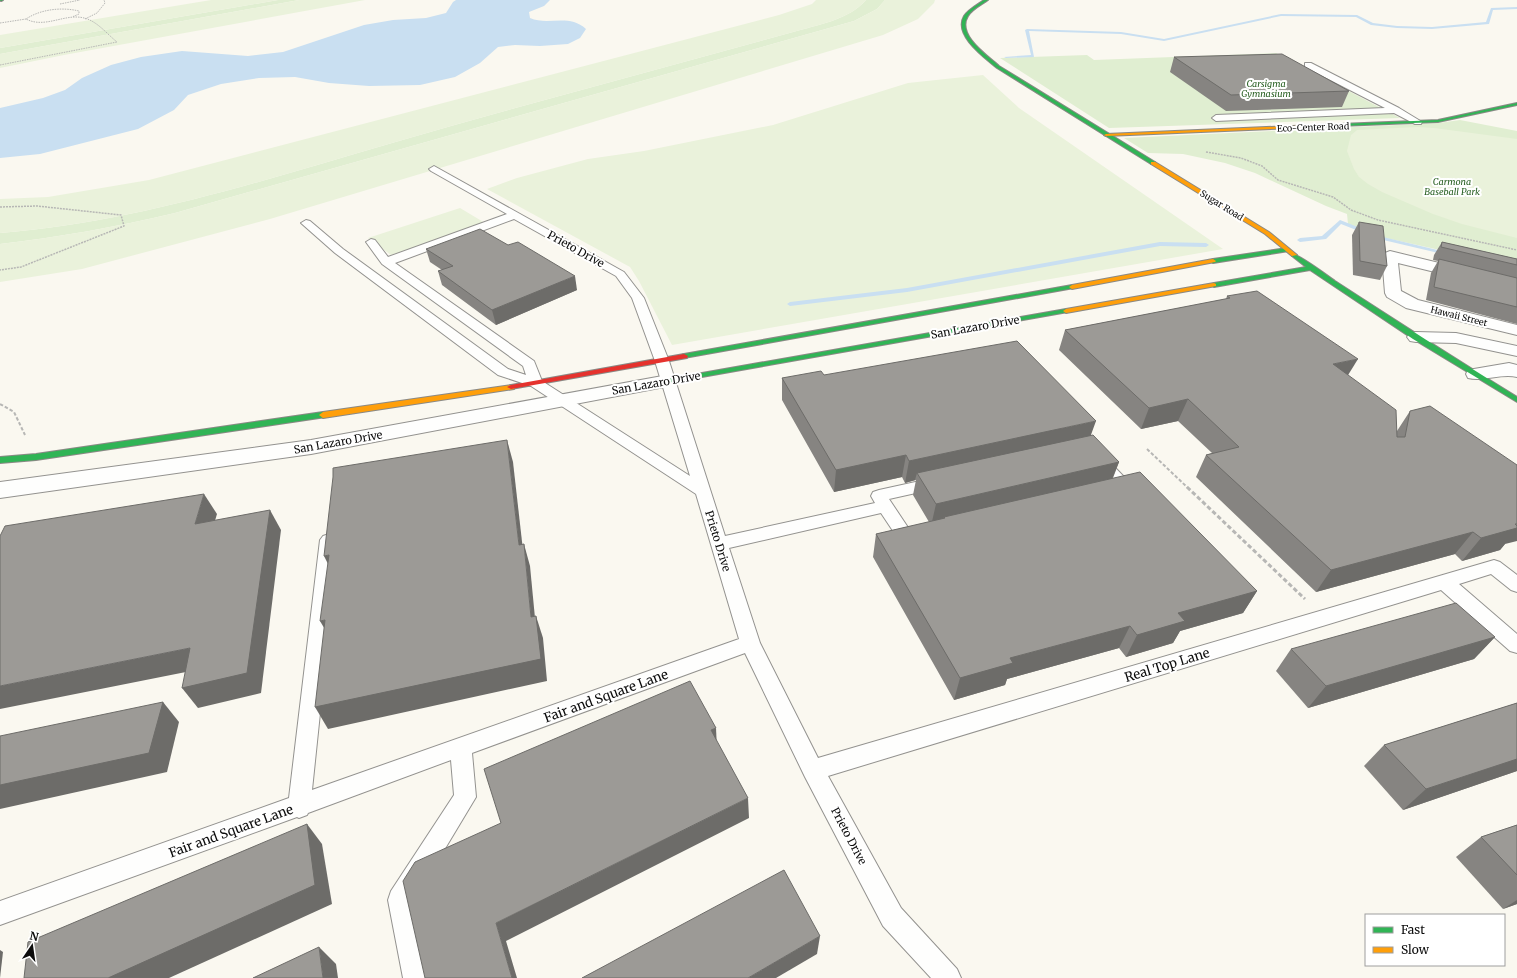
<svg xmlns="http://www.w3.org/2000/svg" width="1517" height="978" viewBox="0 0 1517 978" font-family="Merriweather,serif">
	<rect width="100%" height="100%" fill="#faf8f0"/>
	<g fill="#e0eed1">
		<polygon points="278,0 299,0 0,54 0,48"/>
		<path d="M866,0H885L877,9L854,21L175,213C117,227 59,237 0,244V233C134,223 264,180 392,143C526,104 660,69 793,32C817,25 849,20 866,0Z"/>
		<polygon points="1276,53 1400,118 1109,128 1000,58 1087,55 1094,60"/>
		<polygon points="1460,120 1517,131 1517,267 1381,237 1348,224 1347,214 1326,206 1255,173 1225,163 1183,154 1148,153 1124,138 1439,123"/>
	</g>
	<g fill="#eaf2db">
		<polygon points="211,0 278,0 0,48 0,35"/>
		<polygon points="299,0 365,0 64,55 0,68 0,54"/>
		<path d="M816,0H866C849,20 817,25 793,32C660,69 526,104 392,143C264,180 134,223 0,233V199L48,197L149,180L779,15L812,4Z"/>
		<path d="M885,0H935L934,3L918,19L883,35L270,219L82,269L0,282V244C59,237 117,227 175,213L854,21L877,9Z"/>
		<polygon points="983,75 1019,108 1223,249 672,345 639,281 630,267 487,189 517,178 588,159 644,151 773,125 908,83"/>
		<polygon points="1417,127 1434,128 1517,139 1517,238 1462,224 1433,214 1382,192 1368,184 1359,177 1354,169 1347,151 1351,135 1357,130"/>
		<polygon points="460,208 485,223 391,255 368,238"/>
	</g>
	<path fill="#c9dff1" d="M456,0H550L544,6L529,12L530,18C548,26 569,13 586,29L580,38L568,44L540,46L515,45L498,47L480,63L455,77L420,85L369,86L329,83L295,77L259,78L221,84L188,95L174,110L138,129L40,154L0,158V108L43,98L65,90L82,78L111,65L141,57L182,51L248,56L283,52L364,25L393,20L426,18L446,13L453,2Z"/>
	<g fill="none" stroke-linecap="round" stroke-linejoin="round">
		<g fill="#c9dff1" fill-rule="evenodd">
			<polygon points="1517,7 1517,9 1493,10 1489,24 1432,29 1397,28 1371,25 1356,17 1281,16 1164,41 1121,34 1029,31 1034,57 1006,58 1004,57 1031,55 1025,30 1027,29 1121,32 1164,39 1281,14 1357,15 1373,23 1397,26 1432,27 1486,22 1491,8"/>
			<polygon points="1340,220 1383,237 1450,253 1447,255 1379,239 1341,224 1326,239 1300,242 1297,240 1300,238 1322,236"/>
			<polygon points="1160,242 1206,243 1209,245 1206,247 1160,246 907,292 790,306 787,304 790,302 907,288"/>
		</g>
		<g stroke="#93928f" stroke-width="2">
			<g id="lane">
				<polygon points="1305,63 1311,63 1399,108 1422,122 1421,124 1415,124 1394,113 1216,121 1212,118 1216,115 1385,108 1305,67"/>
				<path d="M434,166L624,272L644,298L669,361L725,536L875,503L871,496L873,492L879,490L1089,444L1094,446L1131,484L1133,488L1131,492L1125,493L907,545L901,543L881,513L729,548L760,643L818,758L1494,560L1500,562L1517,575V592L1511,590L1491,574L1459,584L1517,634V653L1510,651L1441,590L828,776L901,908L957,969L961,978H931L883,926L805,777L745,653L472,753L476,797L413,902L429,978H403L388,900L391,891L454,795L451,760L308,813L307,815L299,818L297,817L0,925V901L289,798L320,540L323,536L329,534L335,536L338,540L312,790L739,639L696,494L531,386L498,375L335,253L301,223L306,220L310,221L343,249L508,369L526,375L523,366L382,264L366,242L371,239L375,240L388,257L507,214L431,171L429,169ZM514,219L616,276L632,298L655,361L690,476L542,381L534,361L395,263ZM1086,455L1113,485L911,532L889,499Z"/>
			</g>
		</g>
		<g stroke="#93928f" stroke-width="2">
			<g id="street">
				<polygon points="1390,251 1517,282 1517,292 1398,263 1401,291 1418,300 1517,325 1517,335 1406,308 1387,297 1385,293 1382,256 1385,253"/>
				<polygon points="1416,332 1456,333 1517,346 1517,356 1456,343 1416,342 1410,341 1407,337 1410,333"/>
				<path d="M1509,363L1517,365V377C1501,373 1484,382 1468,378L1466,374L1468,370Z"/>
				<polygon points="668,375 675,377 677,381 675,385 311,454 0,498 0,482 311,440"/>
			</g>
		</g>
		<g stroke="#8a8985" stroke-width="2">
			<g id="fast">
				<polygon points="0,0 3,0 1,1"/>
				<path d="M984,0H988C981,5 972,9 968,16C956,35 988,56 999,66L1155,162V164H1151L997,68C984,57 953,35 964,16C969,9 977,5 984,0Z"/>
				<polygon points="1517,103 1517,105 1438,122 1315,127 1313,126 1315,125 1438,120"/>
				<polygon points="1287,248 1289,249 1289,251 1213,263 1210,261 1213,259"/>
				<path d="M1292,254C1297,253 1328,276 1335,281C1395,320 1456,359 1517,397V402L1413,339L1310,270L1214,287L1211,285L1214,283L1306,267L1292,256Z"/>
				<polygon points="1072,285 1074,286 1074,288 684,358 680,356 684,354"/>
				<polygon points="1066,309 1068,310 1068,312 668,383 664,381 668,379"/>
				<polygon points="323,412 327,415 326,417 36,460 0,463 0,457 36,454"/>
			</g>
		</g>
		<g stroke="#8a8985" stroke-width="2">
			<g id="slow">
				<polygon points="1315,125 1317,126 1317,127 1106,136 1104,135 1106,134"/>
				<polygon points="1151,162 1155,162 1269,232 1297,255 1292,256 1265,234 1151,164"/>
				<polygon points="1213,259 1216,261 1215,262 1072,289 1069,287 1072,285"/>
				<polygon points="1214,283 1216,284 1216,286 1066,313 1063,311 1066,309"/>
				<polygon points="511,385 515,387 514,389 323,418 319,415 323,412"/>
			</g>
		</g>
		<g stroke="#8a8985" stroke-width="2">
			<polygon id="jam" points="684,354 688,356 687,358 511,389 507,387 511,385"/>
		</g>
		<g stroke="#b7b7b5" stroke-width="1" stroke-dasharray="1.5 1" stroke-linecap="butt">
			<polyline points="60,4 80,0"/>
			<polyline points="85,19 97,13 105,3 104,0"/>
			<polyline points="0,23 26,19"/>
			<path d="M0,65L117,42C107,34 97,21 84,18C65,13 45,29 26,19C41,9 62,7 79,11V14L72,17"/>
		</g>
		<g stroke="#b7b7b5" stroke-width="1.5" stroke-dasharray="2 1" stroke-linecap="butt">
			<polyline points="1206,152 1241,158 1262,166 1278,180 1333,197 1351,210 1378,220 1517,250"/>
			<polyline points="0,207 37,206 121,215 124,226 21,267 0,270"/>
		</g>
		<g stroke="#b7b7b5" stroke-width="2" stroke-dasharray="3.5 2" stroke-linecap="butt">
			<polyline points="0,404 14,412 25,435"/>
			<polyline points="1147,449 1188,488"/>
		</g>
		<polyline stroke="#b7b7b5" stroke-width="3" stroke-dasharray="4.5 2.5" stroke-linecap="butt" points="1187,487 1305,599"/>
		<use href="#lane" fill="#fefefd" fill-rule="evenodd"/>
		<use href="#street" fill="#fefefd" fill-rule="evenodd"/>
		<use href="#fast" fill="#30b455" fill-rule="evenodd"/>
		<use href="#slow" fill="#ff9f0a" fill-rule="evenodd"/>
		<use href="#jam" fill="#e5322d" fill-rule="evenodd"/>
	</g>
	<g fill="#868481">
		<polygon points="1174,57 1349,91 1342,107 1226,111 1170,72"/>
		<polygon points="1359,222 1387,266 1380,280 1353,275 1352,235"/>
		<polygon points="1442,242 1517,259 1517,324 1426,300 1431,273 1438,261 1433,260 1434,255"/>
		<polygon points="508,245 577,290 496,325 442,285 438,271 442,270 430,262 426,249"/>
		<polygon points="1227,296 1348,375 1397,431 1410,411 1505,544 1500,550 1462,561 1455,554 1316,592 1196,477 1206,455 1212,453 1178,421 1141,429 1059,350 1065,330 1226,299"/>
		<polygon points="824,375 1091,435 1119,462 1113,478 1257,591 1243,613 1180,631 1173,643 1126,657 1119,648 1007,679 1005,685 954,700 873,557 876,534 929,522 913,495 916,480 905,483 902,477 834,492 782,400 782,378"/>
		<polygon points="1495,637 1474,659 1308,708 1276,671 1291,649"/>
		<polygon points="1517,703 1517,771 1403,810 1364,766 1384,745"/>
		<polygon points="1517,825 1517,904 1503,909 1456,857 1481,837"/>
	</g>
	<g fill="#6d6c69">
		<polygon points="575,276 577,290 496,325 492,310"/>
		<polygon points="1358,359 1345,380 1333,364"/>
		<polygon points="1188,399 1178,421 1141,429 1149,408"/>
		<polygon points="1096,421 1088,443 917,473 915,480 905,483 909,461"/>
		<polygon points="507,440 513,462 525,568 519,545"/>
		<polygon points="906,455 902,477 834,492 836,470"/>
		<polygon points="1119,462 1110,484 945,518 944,517 942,523 931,526 936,504"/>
		<polygon points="204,494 217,514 208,544 195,524"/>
		<polygon points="270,510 281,530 261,693 198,708 182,688"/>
		<polygon points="1517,524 1517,541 1505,544 1500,550 1462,561 1481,538"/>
		<polygon points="1473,532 1455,554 1316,592 1331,570"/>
		<polygon points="524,544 530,566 537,639 531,617"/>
		<polygon points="329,555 335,578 324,556"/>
		<polygon points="1257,591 1243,613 1180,631 1173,643 1126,657 1137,635 1178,613"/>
		<polygon points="536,616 543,638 547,681 328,729 315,707"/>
		<polygon points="325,620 333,643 320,621"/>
		<polygon points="1130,626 1119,648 1007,679 1005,685 954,700 960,678 1010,658"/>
		<polygon points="1495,637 1474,659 1308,708 1326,686"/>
		<polygon points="190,648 206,668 0,709 0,686"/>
		<polygon points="163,702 179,722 167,772 0,809 0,785"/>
		<polygon points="716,728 717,749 711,730"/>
		<polygon points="1517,759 1517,771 1403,810 1426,789"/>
		<polygon points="748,798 749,818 506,941 517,978 512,978 496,923"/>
		<polygon points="307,824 322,844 332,904 169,978 108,978"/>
		<polygon points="1517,900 1517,904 1503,909"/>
		<polygon points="820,936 817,954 776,978 748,978"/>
		<polygon points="319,947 336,964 338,978 323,978"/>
		<polygon points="0,950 3,952 0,978"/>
	</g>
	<g fill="#9c9a96" stroke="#6d6c69">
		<polygon points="1282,54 1349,91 1231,95 1174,57"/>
		<polygon points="1359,222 1383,226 1387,266 1360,261"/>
		<polygon points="480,229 508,245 518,242 575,276 492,310 438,271 453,266 426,249"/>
		<polygon points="1442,242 1517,259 1517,265 1441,247"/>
		<polygon points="1439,259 1517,278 1517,307 1434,287"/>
		<polygon points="1257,291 1358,359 1333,364 1396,410 1397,437 1405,437 1410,411 1430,406 1517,465 1517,524 1515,524 1517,526 1517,528 1481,538 1473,532 1331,570 1206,455 1239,447 1188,399 1149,408 1065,330 1230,298 1227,296"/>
		<polygon points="1017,341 1096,421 909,461 906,455 836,470 782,378 821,371 824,375"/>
		<polygon points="1093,435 1119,462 936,504 917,473"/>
		<polygon points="507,440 519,545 524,544 531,617 536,616 541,659 315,707 325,620 320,621 329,555 324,556 333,477 333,468"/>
		<polygon points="1140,472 1257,591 1178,613 1185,621 1137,635 1130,626 1010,658 1013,663 960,678 876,534 945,518 944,517"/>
		<polygon points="204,494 195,524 270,510 247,673 182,688 190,648 0,686 0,536 5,526"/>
		<polygon points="1456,603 1495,637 1326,686 1291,649"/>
		<polygon points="690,681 716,728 711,730 748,798 496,923 512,978 425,978 403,881 415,862 501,823 484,769"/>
		<polygon points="163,702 149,753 0,785 0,736"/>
		<polygon points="1517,703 1517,759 1426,789 1384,745"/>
		<polygon points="307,824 315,885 108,978 24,978 28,942"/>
		<polygon points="1517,825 1517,875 1481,837"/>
		<polygon points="784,870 820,936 748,978 582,978"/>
		<polygon points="319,947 323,978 253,978"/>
	</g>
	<g text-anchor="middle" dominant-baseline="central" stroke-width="4" stroke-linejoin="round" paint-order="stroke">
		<g font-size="9" font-style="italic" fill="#275f21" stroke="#fff">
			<text x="1266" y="83">Carsigma<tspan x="1266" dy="10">Gymnasium</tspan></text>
			<text x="1452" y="181">Carmona<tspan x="1452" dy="10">Baseball Park</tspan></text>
		</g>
		<g font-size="9" fill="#0c0c0c" stroke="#fff">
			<text transform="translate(1313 127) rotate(-2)">Eco-Center Road</text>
			<text transform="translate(1222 205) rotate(32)">Sugar Road</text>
			<text transform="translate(1459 316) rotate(14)">Hawaii Street</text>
		</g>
		<g font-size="11" fill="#0c0c0c" stroke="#fff">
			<text transform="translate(576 249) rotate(29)">Prieto Drive</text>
			<text transform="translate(975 327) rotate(-10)">San Lazaro Drive</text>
			<text transform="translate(656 383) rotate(-10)">San Lazaro Drive</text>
			<text transform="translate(338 442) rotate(-10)">San Lazaro Drive</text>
			<text transform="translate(718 541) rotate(73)">Prieto Drive</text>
			<text transform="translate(849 836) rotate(62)">Prieto Drive</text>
		</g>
		<g font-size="13" fill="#0c0c0c" stroke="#fff">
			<text transform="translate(1167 665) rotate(-17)">Real Top Lane</text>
			<text transform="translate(606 696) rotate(-20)">Fair and Square Lane</text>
			<text transform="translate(231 831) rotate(-20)">Fair and Square Lane</text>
		</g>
	</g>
	<rect x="1365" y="914" width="140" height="52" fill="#ffffff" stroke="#9e9e9e"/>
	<rect x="1373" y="927" width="20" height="6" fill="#30b455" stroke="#9e9e9e"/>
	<text x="1401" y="934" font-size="12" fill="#0c0c0c">Fast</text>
	<rect x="1373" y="947" width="20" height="6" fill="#ff9f0a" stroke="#9e9e9e"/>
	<text x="1401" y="954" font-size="12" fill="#0c0c0c">Slow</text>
	<g transform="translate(32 946) rotate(13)" stroke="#ffffff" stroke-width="3" paint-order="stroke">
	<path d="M0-3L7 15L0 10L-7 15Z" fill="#0c0c0c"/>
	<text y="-6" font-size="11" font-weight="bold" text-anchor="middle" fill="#0c0c0c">N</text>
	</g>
</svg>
